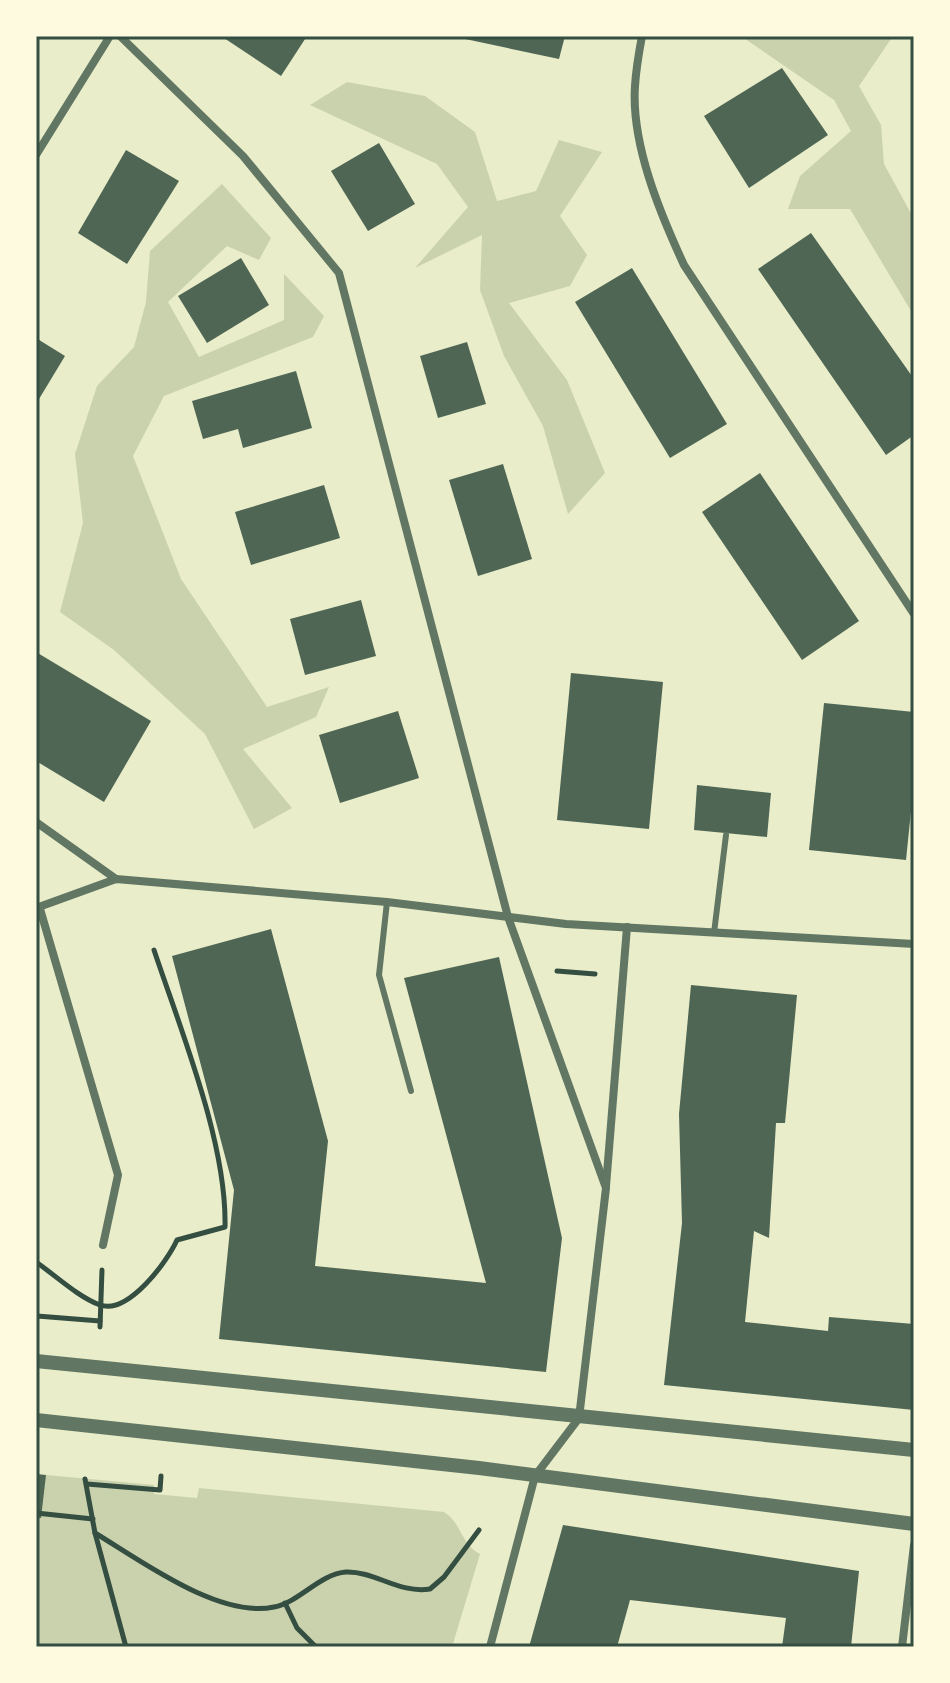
<svg xmlns="http://www.w3.org/2000/svg" width="950" height="1683" viewBox="0 0 950 1683" font-family="Figtree,sans-serif">
	<rect width="100%" height="100%" fill="#e9edc9"/>
	<g fill="#cad2ad">
		<polygon points="741,36 893,36 859,86 881,125 884,164 914,219 914,316 850,209 788,209 800,176 851,131 834,100"/>
		<polygon points="347,82 425,96 475,132 497,201 536,191 559,140 602,152 560,216 587,255 570,286 509,303 567,380 605,473 568,514 543,426 504,356 480,290 482,235 415,268 468,207 437,164 310,105"/>
		<polygon points="222,184 271,238 259,260 227,246 168,302 199,357 284,320 284,274 324,316 313,337 164,396 133,456 181,579 267,707 329,687 316,717 243,749 292,808 254,829 205,734 114,650 60,612 83,523 75,454 97,386 134,347 146,302 150,251"/>
		<path d="M36,1474L154,1485V1494L197,1498L199,1488L444,1512C462,1523 461,1545 480,1554L452,1647H36Z"/>
	</g>
	<g fill="#4f6655">
		<polygon points="221,36 307,36 281,76"/>
		<polygon points="451,36 565,36 559,59"/>
		<polygon points="782,68 828,135 749,188 704,116"/>
		<polygon points="379,143 415,204 368,231 331,171"/>
		<polygon points="126,150 179,181 127,264 78,233"/>
		<polygon points="811,233 914,379 914,435 886,455 758,269"/>
		<polygon points="241,258 269,305 207,343 178,296"/>
		<polygon points="632,268 727,424 670,458 575,302"/>
		<polygon points="36,338 65,356 36,404"/>
		<polygon points="467,342 486,404 438,418 420,356"/>
		<polygon points="296,371 312,428 243,448 238,429 203,439 192,401"/>
		<polygon points="503,464 532,559 478,576 449,480"/>
		<polygon points="760,473 859,621 802,660 702,512"/>
		<polygon points="324,485 340,538 251,565 235,512"/>
		<polygon points="361,600 376,656 305,675 290,619"/>
		<polygon points="36,652 151,721 104,802 36,761"/>
		<polygon points="571,673 663,682 649,829 557,820"/>
		<polygon points="824,703 914,712 914,782 906,860 809,850"/>
		<polygon points="398,711 419,778 340,803 319,735"/>
		<polygon points="697,785 771,793 767,837 694,830"/>
		<polygon points="271,929 328,1141 315,1266 486,1283 404,978 499,957 562,1238 546,1372 219,1339 234,1190 172,956"/>
		<polygon points="691,985 797,995 785,1123 776,1123 769,1238 754,1231 745,1322 828,1331 829,1317 914,1324 914,1410 664,1385 682,1223 679,1114"/>
		<polygon points="36,1474 46,1475 41,1518 36,1518"/>
		<polygon points="563,1525 859,1571 851,1647 782,1647 786,1618 630,1600 617,1647 529,1647"/>
	</g>
	<g fill="none" stroke-linecap="round" stroke-linejoin="round">
		<g stroke="#344e41" stroke-width="5">
			<polyline points="557,971 595,974"/>
			<path d="M36,1262C55,1275 78,1297 100,1305C128,1315 167,1262 177,1240L225,1227C227,1143 181,1031 154,950"/>
			<polyline points="36,1323 37,1316 100,1321"/>
			<polyline points="100,1327 102,1270"/>
			<polyline points="85,1479 95,1533 126,1647"/>
			<polyline points="87,1484 160,1490 161,1476"/>
			<polyline points="36,1513 93,1519"/>
			<path d="M95,1533C140,1560 219,1619 274,1607C300,1602 319,1574 346,1572C375,1571 399,1594 430,1589L444,1577L479,1530"/>
			<polyline points="285,1603 297,1628 316,1647"/>
		</g>
		<g stroke="#617663" stroke-width="6">
			<polyline points="387,902 379,975 411,1091"/>
			<polyline points="714,933 726,835"/>
		</g>
		<g stroke="#617663" stroke-width="8">
			<polyline points="120,36 243,156 339,273 508,917 606,1188 579,1418 535,1476 490,1647"/>
			<path d="M642,36C639,52 636,69 635,86C631,144 660,213 684,265L914,614"/>
			<polyline points="36,155 110,36"/>
			<polyline points="36,822 116,879"/>
			<polyline points="36,908 116,879 387,902 566,924 914,944"/>
			<polyline points="40,909 118,1175 103,1245"/>
			<polyline points="606,1186 627,927"/>
			<polyline points="902,1647 914,1545"/>
		</g>
		<g stroke="#617663" stroke-width="14">
			<polyline points="36,1361 914,1450"/>
			<polyline points="36,1420 479,1468 914,1524"/>
		</g>
	</g>
	<rect width="950" height="1683" fill="none" stroke="#fefae0" stroke-width="76"/>
	<rect x="38" y="38" width="874" height="1607" fill="none" stroke="#344e41" stroke-width="3"/>
</svg>
